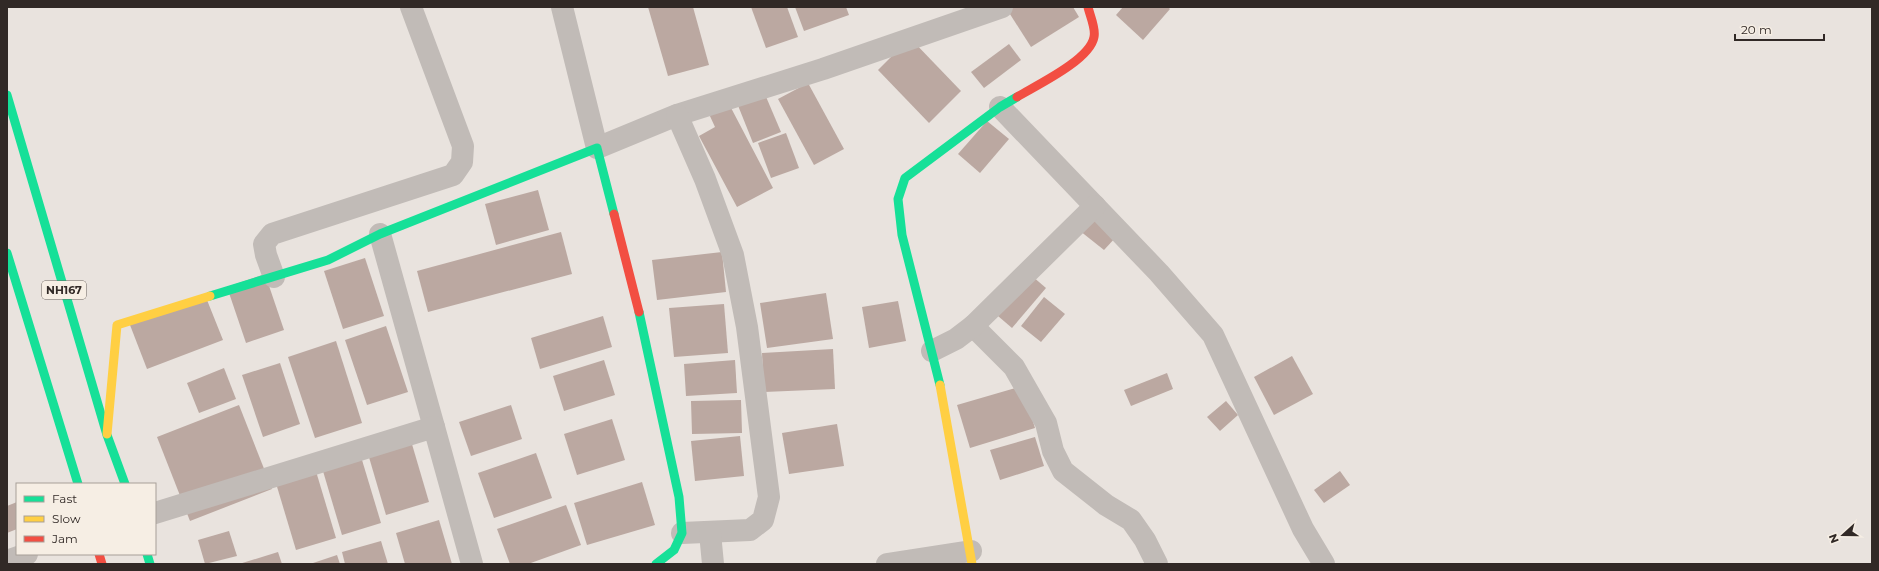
<svg xmlns="http://www.w3.org/2000/svg" width="1879" height="571" viewBox="0 0 1879 571" font-family="Montserrat,sans-serif">
	<rect width="100%" height="100%" fill="#e9e3de"/>
	<g fill="#bba8a1">
		<polygon points="648,7 693,7 709,65 668,76"/>
		<polygon points="751,7 787,7 798,37 766,48"/>
		<polygon points="795,7 846,7 849,15 804,31"/>
		<polygon points="1014,7 1073,7 1079,17 1031,47 1008,11"/>
		<polygon points="1123,7 1168,7 1170,9 1143,40 1116,15"/>
		<polygon points="910,38 961,91 929,123 878,70"/>
		<polygon points="1009,44 1021,60 984,88 971,72"/>
		<polygon points="808,83 844,149 814,165 778,99"/>
		<polygon points="764,92 781,132 753,143 737,103"/>
		<polygon points="729,104 773,188 737,207 699,136 715,127 709,114"/>
		<polygon points="987,121 1009,139 980,173 958,154"/>
		<polygon points="786,133 799,168 771,178 758,143"/>
		<polygon points="538,190 549,230 496,245 485,204"/>
		<polygon points="1082,209 1116,237 1104,250 1070,223"/>
		<polygon points="561,232 572,274 428,312 417,271"/>
		<polygon points="722,252 726,292 657,300 652,260"/>
		<polygon points="365,258 384,316 343,329 324,271"/>
		<polygon points="1025,270 1046,288 1012,328 991,310"/>
		<polygon points="265,274 284,330 246,343 227,287"/>
		<polygon points="826,293 833,339 767,348 760,303"/>
		<polygon points="205,295 223,340 147,369 130,325"/>
		<polygon points="1044,297 1065,314 1041,342 1021,326"/>
		<polygon points="898,301 906,341 869,348 862,307"/>
		<polygon points="724,304 728,353 674,357 669,308"/>
		<polygon points="603,316 612,347 540,369 531,338"/>
		<polygon points="386,326 408,392 367,405 345,340"/>
		<polygon points="336,341 362,423 315,438 288,357"/>
		<polygon points="833,349 835,389 764,392 762,353"/>
		<polygon points="1292,356 1313,394 1274,415 1254,377"/>
		<polygon points="604,360 615,395 564,411 553,376"/>
		<polygon points="735,360 737,393 686,396 684,364"/>
		<polygon points="280,363 300,424 263,437 242,375"/>
		<polygon points="224,368 236,399 199,413 187,383"/>
		<polygon points="1167,373 1173,389 1131,406 1124,390"/>
		<polygon points="1022,386 1035,428 970,448 957,405"/>
		<polygon points="741,400 742,433 692,434 691,401"/>
		<polygon points="1226,401 1238,415 1220,431 1207,417"/>
		<polygon points="239,405 272,489 190,521 157,437"/>
		<polygon points="511,405 522,439 471,456 459,422"/>
		<polygon points="612,419 625,460 577,475 564,434"/>
		<polygon points="837,424 844,466 789,474 782,433"/>
		<polygon points="409,434 429,502 386,515 366,447"/>
		<polygon points="740,436 744,476 695,481 691,441"/>
		<polygon points="1035,437 1044,466 1000,480 990,450"/>
		<polygon points="359,450 381,523 342,535 320,461"/>
		<polygon points="536,453 552,498 494,518 478,473"/>
		<polygon points="312,458 336,538 296,550 272,470"/>
		<polygon points="1340,471 1350,485 1324,503 1314,490"/>
		<polygon points="642,482 655,525 587,545 574,503"/>
		<polygon points="17,502 17,529 7,533 7,506"/>
		<polygon points="566,505 581,545 528,564 510,564 497,529"/>
		<polygon points="439,520 452,564 405,564 396,533"/>
		<polygon points="229,531 237,556 205,564 198,540"/>
		<polygon points="381,541 388,564 345,564 342,552"/>
		<polygon points="278,552 282,564 239,564"/>
		<polygon points="337,555 340,564 310,564"/>
	</g>
	<g fill="none" stroke-linecap="round" stroke-linejoin="round">
		<g stroke="#c1bbb7" stroke-width="22">
			<polyline points="562,7 597,148 677,115 823,69 1002,7"/>
			<polyline points="1000,107 1159,273 1213,335 1303,529 1324,564"/>
			<polyline points="677,115 705,179 733,255 747,327 769,497 763,520 750,530 682,533"/>
			<polyline points="380,234 434,427"/>
			<polyline points="274,277 266,255 264,244 272,234 453,175 462,162 463,146 411,7"/>
			<polyline points="973,326 1014,367 1046,423 1053,451 1063,471 1106,505 1131,520 1145,540 1157,564"/>
			<polyline points="932,351 956,339 973,326 1095,206"/>
			<polyline points="155,513 434,427 472,564"/>
			<polyline points="710,533 713,564"/>
			<polyline points="7,561 27,554"/>
			<polyline points="887,564 971,551"/>
		</g>
		<g stroke="#16e098" stroke-width="9">
			<polyline points="7,95 107,435 125,484"/>
			<polyline points="7,253 78,484"/>
			<polyline points="210,296 328,260 380,234 597,148 614,214"/>
			<polyline points="639,312 679,497 682,533 674,550 656,564"/>
			<polyline points="940,385 902,235 898,199 905,178 1000,107 1017,97"/>
			<polyline points="147,554 150,564"/>
		</g>
		<g stroke="#ffcf43" stroke-width="9">
			<polyline points="940,385 972,564"/>
			<polyline points="107,434 117,325 210,296"/>
		</g>
		<g stroke="#f24e42" stroke-width="9">
			<path d="M1017,97C1037,85 1090,60 1094,37C1096,28 1090,16 1088,7"/>
			<polyline points="614,214 639,312"/>
			<polyline points="99,554 102,564"/>
		</g>
	</g>
	<g text-anchor="middle" dominant-baseline="central" stroke-width="3.5" stroke-linejoin="round" paint-order="stroke">
		<rect fill="#f6eee4" stroke="#6c645f" stroke-width="1" x="42" y="281" width="44" height="18" rx="3"/>
		<g font-size="11" font-weight="bold" fill="#312926">
			<text x="64" y="290">NH167</text>
		</g>
	</g>
	<rect width="1879" height="571" fill="none" stroke="#312926" stroke-width="16"/>
	<rect x="16" y="483" width="140" height="72" fill="#f6eee4" stroke="#a79f98"/>
	<rect x="24" y="496" width="20" height="6" fill="#16e098" stroke="#a79f98"/>
	<text x="52" y="503" font-size="12" fill="#312926">Fast</text>
	<rect x="24" y="516" width="20" height="6" fill="#ffcf43" stroke="#a79f98"/>
	<text x="52" y="523" font-size="12" fill="#312926">Slow</text>
	<rect x="24" y="536" width="20" height="6" fill="#f24e42" stroke="#a79f98"/>
	<text x="52" y="543" font-size="12" fill="#312926">Jam</text>
	<g transform="translate(1843 535) rotate(249)" stroke="#f6eee4" stroke-width="3" paint-order="stroke">
	<path d="M0-3L7 15L0 10L-7 15Z" fill="#312926"/>
	<text y="-6" font-size="11" font-weight="bold" text-anchor="middle" fill="#312926">N</text>
	</g>
	<path d="M1735 34v6h89v-6" fill="none" stroke="#312926" stroke-width="2"/>
	<text x="1741" y="34" font-size="12" fill="#312926" stroke="#f6eee4" stroke-width="3" paint-order="stroke">20 m</text>
</svg>
